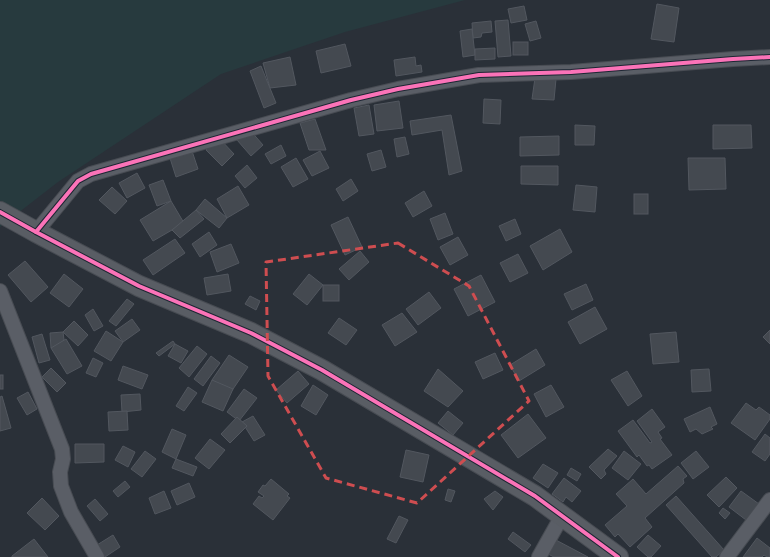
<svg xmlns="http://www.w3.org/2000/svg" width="770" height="557" viewBox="0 0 770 557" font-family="'Source Sans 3',sans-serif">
	<rect width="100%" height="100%" fill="#2a3038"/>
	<polygon fill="#273a3e" points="0,0 465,0 345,32 221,74 58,182 0,227"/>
	<g fill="#444950" stroke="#52575f">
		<polygon points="657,4 679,8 674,42 651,39"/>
		<polygon points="524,6 527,20 511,23 508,9"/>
		<polygon points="508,20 511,56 498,57 495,21"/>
		<polygon points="491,21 492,32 482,33 481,37 473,38 472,23"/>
		<polygon points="536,21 541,38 530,41 525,24"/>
		<polygon points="472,29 475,55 463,57 460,31"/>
		<rect x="513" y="42" width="15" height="13"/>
		<polygon points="345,44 351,66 321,73 316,51"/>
		<polygon points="495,48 495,59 475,60 475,49"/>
		<polygon points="290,57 296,85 270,88 263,63"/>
		<polygon points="415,57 416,66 421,65 422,72 396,76 394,60"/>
		<polygon points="261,66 276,103 264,108 250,71"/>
		<polygon points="535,78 556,79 554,100 532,99"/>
		<polygon points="484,99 501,100 500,124 483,123"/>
		<polygon points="399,101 403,128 377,131 374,105"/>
		<polygon points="369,105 374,134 359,136 354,108"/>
		<polygon points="451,115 462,171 449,175 442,130 412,135 410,121"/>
		<polygon points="315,119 326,150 309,150 300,123"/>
		<polygon points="575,125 595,126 594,145 575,145"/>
		<polygon points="713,125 751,125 752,148 713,149"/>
		<polygon points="249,129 263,145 251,156 237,140"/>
		<polygon points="559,136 559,155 520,156 520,137"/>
		<polygon points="405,137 409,154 397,157 394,139"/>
		<polygon points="219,138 234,154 222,166 206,150"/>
		<polygon points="281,145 286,156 271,164 265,154"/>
		<polygon points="191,148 198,169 176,177 169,155"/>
		<polygon points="381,150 386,167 372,171 367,154"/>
		<polygon points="320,151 329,168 312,176 303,160"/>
		<polygon points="296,158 308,179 293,187 281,167"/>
		<polygon points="688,158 725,158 726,189 689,190"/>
		<polygon points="247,165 257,178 245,188 235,176"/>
		<polygon points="521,166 558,166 558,185 521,184"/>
		<polygon points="137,173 145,188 127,198 119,183"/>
		<polygon points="351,179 358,191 343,201 336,189"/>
		<polygon points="163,180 171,201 157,206 149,185"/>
		<polygon points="576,185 597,187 595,212 573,210"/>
		<polygon points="238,186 249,205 227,218 217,199"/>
		<polygon points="112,187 127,201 115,214 99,200"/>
		<polygon points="424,191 432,206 413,217 405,203"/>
		<rect x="634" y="194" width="14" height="20"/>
		<polygon points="205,199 227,218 219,228 196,210"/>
		<polygon points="171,201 184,223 153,241 140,220"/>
		<polygon points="196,210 204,219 180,238 172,230"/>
		<polygon points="445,213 453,234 438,240 430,219"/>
		<polygon points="348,217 362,247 345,255 331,225"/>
		<polygon points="515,219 521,234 506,241 499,226"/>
		<polygon points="560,229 572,252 543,270 530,246"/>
		<polygon points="209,232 217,245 200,257 192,244"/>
		<polygon points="458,237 468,255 450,265 440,247"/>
		<polygon points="175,239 185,253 153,275 143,260"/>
		<polygon points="231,244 239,263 217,272 210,252"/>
		<polygon points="360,251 369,262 349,280 339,269"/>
		<polygon points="518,254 528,273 510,282 500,263"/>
		<polygon points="25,261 48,287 31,302 8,275"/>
		<polygon points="64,274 83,289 69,307 50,293"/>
		<polygon points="228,274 231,291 207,295 204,278"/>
		<polygon points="309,274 323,285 307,305 293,294"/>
		<polygon points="481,275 495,302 468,316 454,289"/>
		<polygon points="586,284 593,300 572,310 564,294"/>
		<rect x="323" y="285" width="16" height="16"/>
		<polygon points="429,292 441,308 418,325 406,309"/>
		<polygon points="250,296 260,301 256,310 245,304"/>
		<polygon points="127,299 134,304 116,326 109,321"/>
		<polygon points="595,307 607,329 580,344 568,322"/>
		<polygon points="93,309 103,326 94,331 85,315"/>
		<polygon points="402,313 417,332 395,346 382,325"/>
		<polygon points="339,318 357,330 346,345 328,333"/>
		<polygon points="132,319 140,330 123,342 115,331"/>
		<polygon points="74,321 88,335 78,346 63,332"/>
		<polygon points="770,330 770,344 763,337"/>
		<polygon points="106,331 123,342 111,361 94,351"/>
		<polygon points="63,332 65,347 51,348 50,333"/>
		<polygon points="676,332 679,362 653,364 650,334"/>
		<polygon points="42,334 50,360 39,363 32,337"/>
		<polygon points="66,339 82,366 67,374 51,348"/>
		<polygon points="173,341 175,344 159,356 156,353"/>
		<polygon points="175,344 188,351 181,363 168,356"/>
		<polygon points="197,346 207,354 189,377 179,368"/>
		<polygon points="536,349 545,365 519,381 510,365"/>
		<polygon points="495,353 503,370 483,379 475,362"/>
		<polygon points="229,355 248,367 231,392 212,380"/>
		<polygon points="211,356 220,363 203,386 194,379"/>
		<polygon points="93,358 103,363 96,377 86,373"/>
		<polygon points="123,366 148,375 142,389 118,380"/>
		<polygon points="51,368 66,383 57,392 42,377"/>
		<polygon points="438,369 463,391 448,407 424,391"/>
		<polygon points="709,369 711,391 692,392 691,370"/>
		<polygon points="298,371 309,384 287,403 276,390"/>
		<polygon points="627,371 642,396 628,406 611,380"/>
		<rect x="0" y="375" width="3" height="14"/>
		<polygon points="212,380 233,389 223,411 202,402"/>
		<polygon points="313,385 328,395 316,415 301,406"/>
		<polygon points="551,385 564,407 546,417 534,394"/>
		<polygon points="188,387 197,393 184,411 176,406"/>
		<polygon points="244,389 257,398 239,421 227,412"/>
		<polygon points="28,392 37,409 27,415 17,398"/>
		<polygon points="140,394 141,410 122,412 121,395"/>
		<polygon points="2,396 11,428 0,431 0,397"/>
		<polygon points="746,403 756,410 759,407 770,415 770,419 755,440 731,423"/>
		<polygon points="710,407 717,424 711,427 713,429 702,434 696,429 690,432 684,419"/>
		<polygon points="652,409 665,427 658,432 662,438 660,439 672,455 652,469 649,465 647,466 639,455 637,457 618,431 633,420 650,443 652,442 637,421"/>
		<polygon points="127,411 128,430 109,431 108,412"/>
		<polygon points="448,411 463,423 453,435 438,423"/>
		<polygon points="528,414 546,438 518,458 501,435"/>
		<polygon points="253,416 265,435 254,441 242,422"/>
		<polygon points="237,417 247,426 230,443 221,434"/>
		<polygon points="172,429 186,435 176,459 162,452"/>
		<polygon points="765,434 770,438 770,454 765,461 752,452"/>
		<polygon points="210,439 225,450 209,469 195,458"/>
		<polygon points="75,444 104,444 104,462 75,463"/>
		<polygon points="123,446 135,452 128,467 115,460"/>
		<polygon points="608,449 617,456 604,470 606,474 601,479 589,467"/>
		<polygon points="406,450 429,455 423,482 400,477"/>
		<polygon points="145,451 156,459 142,477 131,469"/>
		<polygon points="624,451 641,464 628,480 612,468"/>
		<polygon points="696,451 709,467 693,479 681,463"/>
		<polygon points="176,459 197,467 193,476 172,468"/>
		<polygon points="543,464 558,473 548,488 533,478"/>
		<polygon points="678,466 687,476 683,479 684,483 645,518 652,527 630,547 618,534 615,537 605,525 627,506 616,494 633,479 646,494"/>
		<polygon points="571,468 581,474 577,481 567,475"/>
		<polygon points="726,477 737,488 719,507 707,495"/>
		<polygon points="564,478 581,491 572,502 566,497 563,502 552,494"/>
		<polygon points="271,479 289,494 287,496 290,498 273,520 253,504 259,496 262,498 264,496 258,492 263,485 265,486"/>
		<polygon points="125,481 130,487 118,497 113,491"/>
		<polygon points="189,483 195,497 177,505 171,491"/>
		<polygon points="448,489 455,491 451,502 445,500"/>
		<polygon points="164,491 171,508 155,514 149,498"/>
		<polygon points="495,491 503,497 493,510 484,499"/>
		<polygon points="741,491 759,504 746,520 729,507"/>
		<polygon points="676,496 724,550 716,557 712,557 666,505"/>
		<polygon points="42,498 59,516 45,530 27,513"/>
		<polygon points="95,499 108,514 100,521 87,506"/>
		<polygon points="723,508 730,513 725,519 719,513"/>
		<polygon points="399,516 408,520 396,543 387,539"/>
		<polygon points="513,532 531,545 525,552 508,539"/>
		<polygon points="113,535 120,547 105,557 97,545"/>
		<polygon points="648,535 661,546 651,557 648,557 637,547"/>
		<polygon points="757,538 770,548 770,557 767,557 764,555 762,557 743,557"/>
		<polygon points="34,539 48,557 12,557 12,556"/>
		<polygon points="554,539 588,557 554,557 546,553"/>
	</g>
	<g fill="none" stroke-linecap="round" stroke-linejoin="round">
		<g stroke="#484c53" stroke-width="16">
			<g id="street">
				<polyline points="36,232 78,181 91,174 351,100 398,89 479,75 571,72 733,59 770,57"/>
				<polyline points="0,291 62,449 63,459 60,472 61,486 71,512 97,557"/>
				<polyline points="539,557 562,516"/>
				<polyline points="727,557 770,500"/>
			</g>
		</g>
		<g stroke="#484c53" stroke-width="22">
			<polyline id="secondary" points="0,212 36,232 139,286 251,333 322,370 535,496 618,557"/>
		</g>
		<use href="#street" stroke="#5a5e66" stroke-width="14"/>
		<use href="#secondary" stroke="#595d64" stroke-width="20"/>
		<g stroke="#1d2633" stroke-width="6">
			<g id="cycleway">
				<polyline points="0,212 36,232 139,286 251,333 322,370 535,496 618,557"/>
				<polyline points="36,232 78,181 91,174 351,100 398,89 479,75 571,72 733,59 770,57"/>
			</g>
		</g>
		<use href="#cycleway" stroke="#fb73b8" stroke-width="4"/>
	</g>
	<path fill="none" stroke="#ce4d50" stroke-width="3" stroke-dasharray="8 5" stroke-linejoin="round" d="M398,243L469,286L529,401L417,503L326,478L268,376L266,262Z"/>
</svg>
